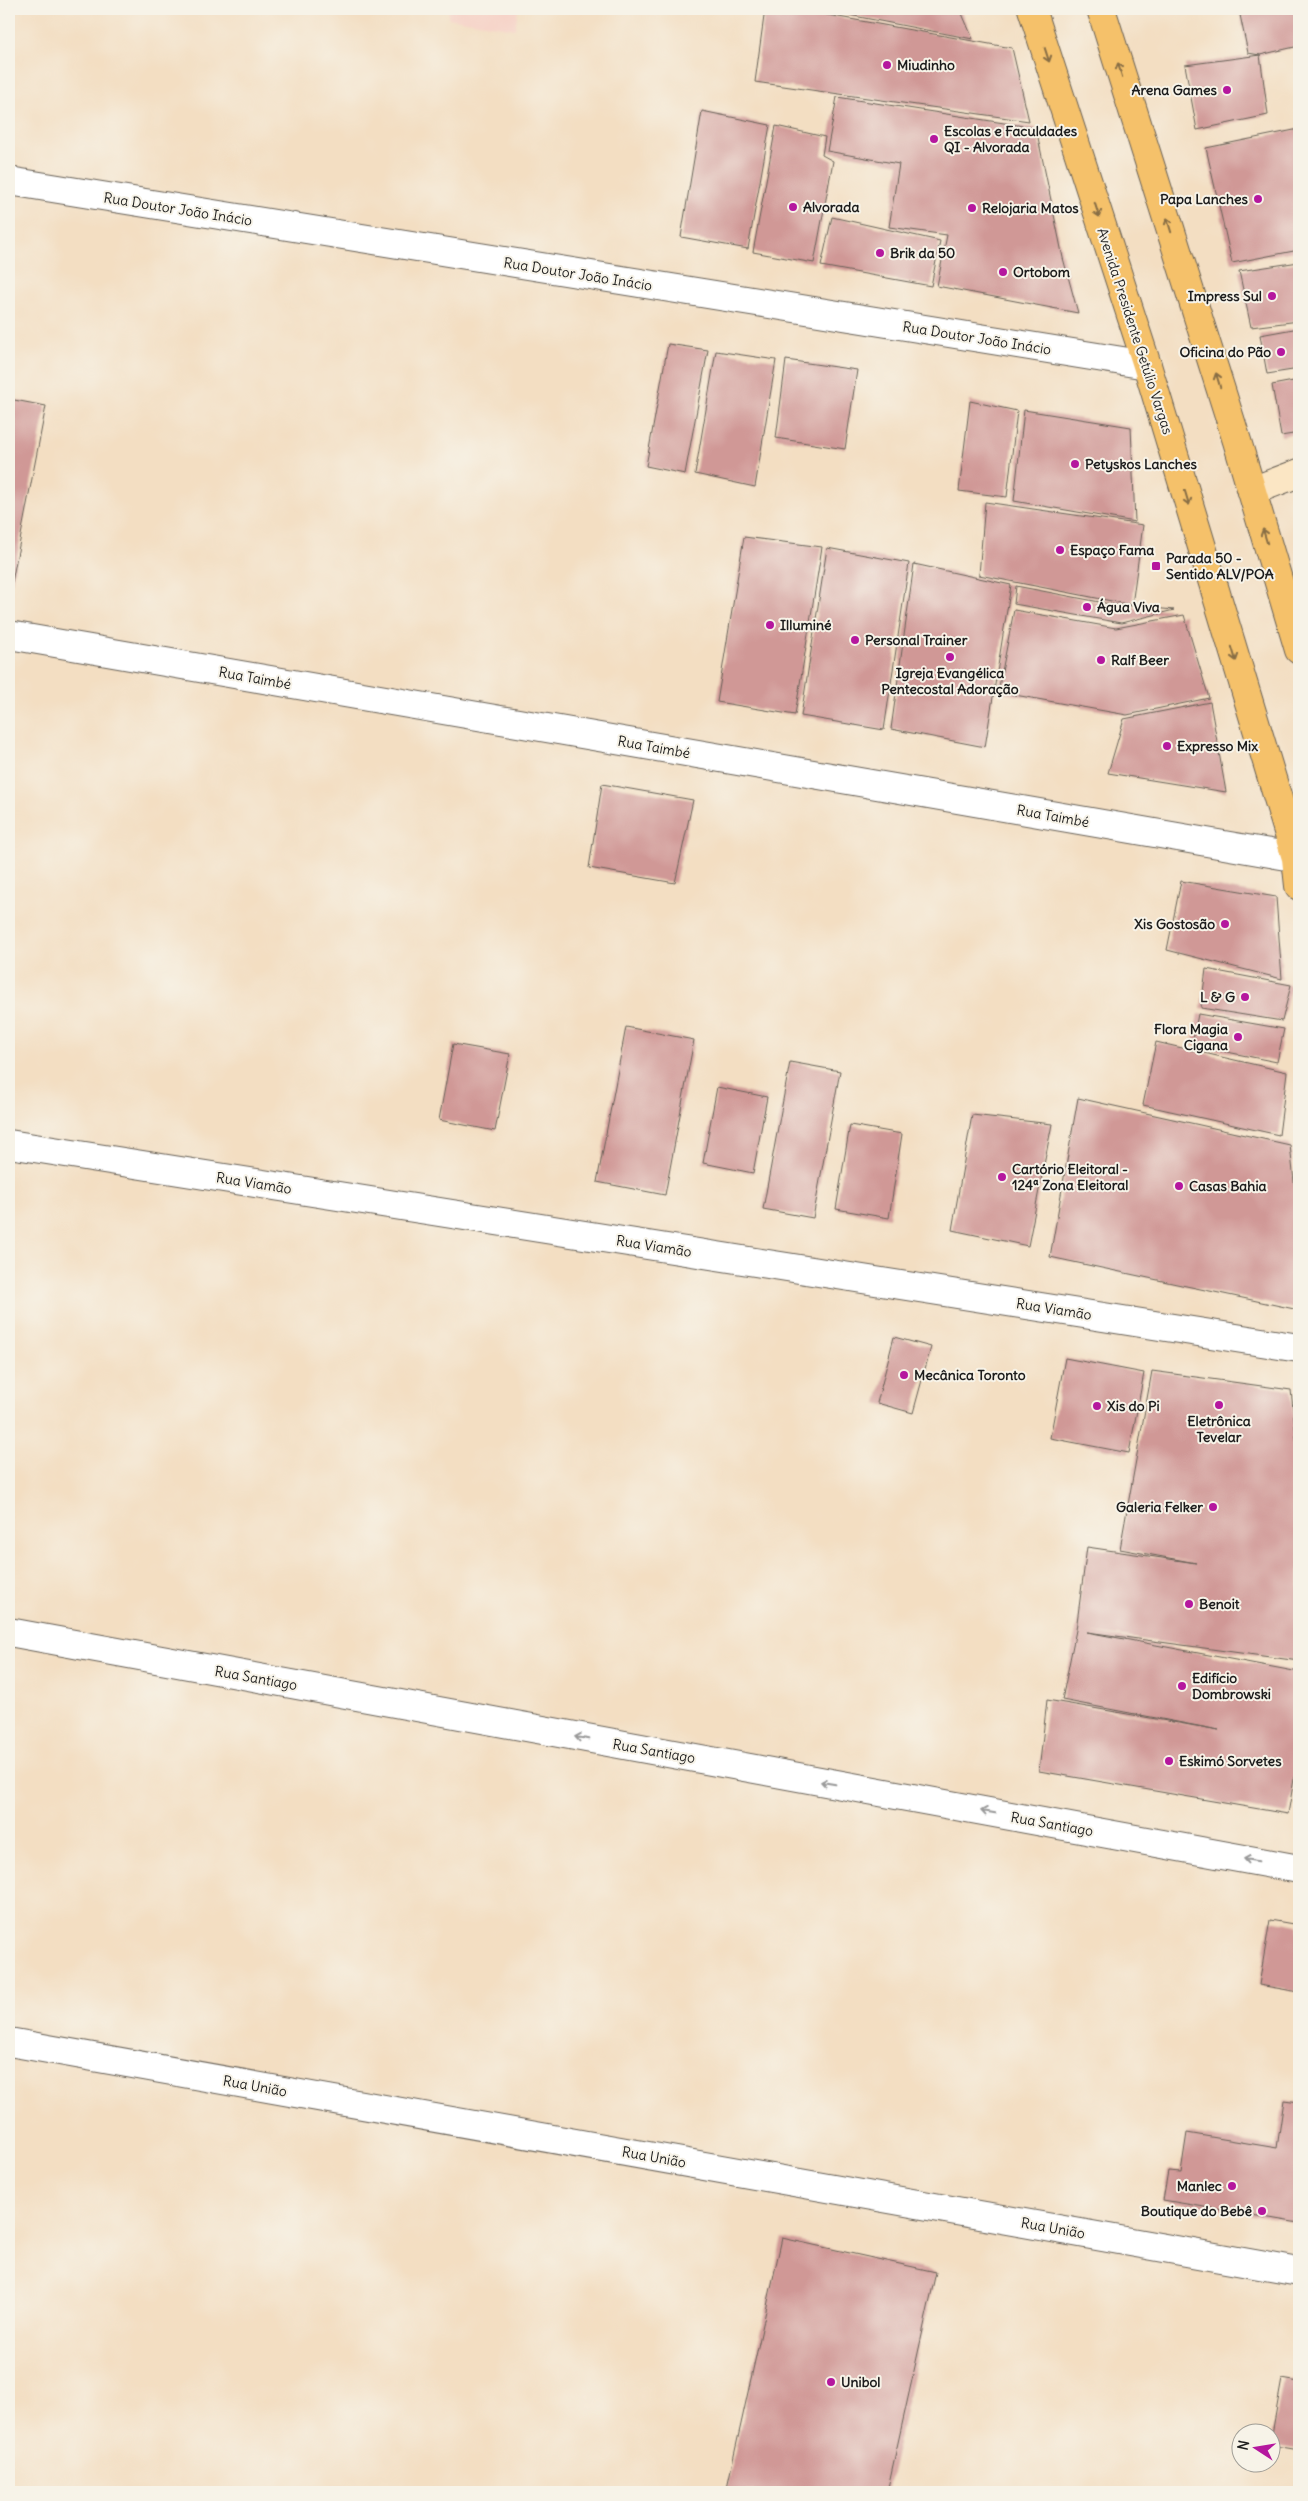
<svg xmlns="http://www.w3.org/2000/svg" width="1308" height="2501" viewBox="0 0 1308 2501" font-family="Delius,sans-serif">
	<rect width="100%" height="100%" fill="#f7f3e8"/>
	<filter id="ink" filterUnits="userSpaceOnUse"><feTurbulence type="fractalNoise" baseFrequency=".02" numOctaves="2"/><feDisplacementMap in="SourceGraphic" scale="10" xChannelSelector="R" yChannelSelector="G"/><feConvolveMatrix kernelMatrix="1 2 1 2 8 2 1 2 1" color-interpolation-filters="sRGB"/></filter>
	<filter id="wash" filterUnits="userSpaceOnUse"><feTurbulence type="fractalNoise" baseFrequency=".0096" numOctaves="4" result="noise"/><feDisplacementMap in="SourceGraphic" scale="20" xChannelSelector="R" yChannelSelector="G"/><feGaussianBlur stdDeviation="1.12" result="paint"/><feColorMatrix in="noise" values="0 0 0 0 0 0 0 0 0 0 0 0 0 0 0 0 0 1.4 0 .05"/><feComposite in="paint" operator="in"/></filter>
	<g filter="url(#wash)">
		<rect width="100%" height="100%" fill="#f3dec2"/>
		<polygon fill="#f6d1c6" points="449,9 518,9 515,29 448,18"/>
		<g id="blocks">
			<g fill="#d09896">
				<polygon points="765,9 794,9 1012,48 1029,121 755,82"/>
				<polygon points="823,9 960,9 973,39 823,10"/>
				<polygon points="1272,9 1299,9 1299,46 1260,55 1248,53 1240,15"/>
				<polygon points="1260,55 1268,115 1197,130 1185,65"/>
				<polygon points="837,97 1036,128 1063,258 1078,313 937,286 947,235 889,227 899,164 827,151"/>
				<polygon points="702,111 770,125 748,249 681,237"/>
				<polygon points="776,126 825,137 822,155 833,161 814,263 753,252"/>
				<polygon points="1299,129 1299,250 1232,263 1206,148"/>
				<polygon points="832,217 940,241 931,286 821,266"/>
				<polygon points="1299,262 1299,321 1251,327 1239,271"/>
				<polygon points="1299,328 1299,369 1267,374 1260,335"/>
				<polygon points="668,344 708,350 685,474 646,466"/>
				<polygon points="716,351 776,360 755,487 695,474"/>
				<polygon points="786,360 857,370 845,449 776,438"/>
				<polygon points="1299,380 1299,433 1281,436 1272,385"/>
				<polygon points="9,399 46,406 12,582 9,581"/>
				<polygon points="970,401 1017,411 1007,497 959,491"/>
				<polygon points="1024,410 1131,427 1135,522 1014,501"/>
				<polygon points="985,502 1143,525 1132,605 979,575"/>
				<polygon points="744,537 822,547 795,715 717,702"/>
				<polygon points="827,548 909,563 884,730 801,716"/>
				<polygon points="914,564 1011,585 985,747 891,729"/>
				<polygon points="1016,586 1110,604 1174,610 1121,623 1014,604"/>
				<polygon points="1014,610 1116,628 1184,615 1209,698 1127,715 998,692"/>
				<polygon points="1210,702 1226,792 1108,773 1124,719"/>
				<polygon points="602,784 693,800 675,883 589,868"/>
				<polygon points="1181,881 1276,897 1282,979 1167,950"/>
				<polygon points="1206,969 1291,985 1282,1021 1201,1008"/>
				<polygon points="1198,1014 1284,1029 1277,1062 1192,1045"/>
				<polygon points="626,1027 694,1040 665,1195 597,1182"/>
				<polygon points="1156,1042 1287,1072 1279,1135 1143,1105"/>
				<polygon points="453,1044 510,1054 495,1131 439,1120"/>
				<polygon points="790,1062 840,1071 813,1218 763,1209"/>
				<polygon points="717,1087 767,1097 753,1173 703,1163"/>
				<polygon points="1078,1098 1290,1145 1299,1227 1299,1310 1050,1257"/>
				<polygon points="972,1115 1052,1124 1028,1246 952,1230"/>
				<polygon points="850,1125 902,1134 889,1218 836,1209"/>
				<polygon points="894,1337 931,1347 913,1413 877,1403"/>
				<polygon points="1065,1358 1144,1373 1129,1453 1050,1438"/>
				<polygon points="1152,1371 1291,1390 1299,1465 1299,1661 1087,1632 1299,1672 1299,1750 1288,1814 1039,1771 1047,1700 1219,1730 1062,1700 1076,1630 1087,1547 1196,1563 1120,1549"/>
				<polygon points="1270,1920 1299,1925 1299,1992 1259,1985"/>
				<polygon points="1284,2100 1299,2102 1299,2223 1163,2200 1168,2171 1181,2172 1187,2133 1277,2148"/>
				<polygon points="782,2238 936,2272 887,2492 726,2492"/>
				<polygon points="1282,2379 1299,2382 1299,2450 1270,2445"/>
			</g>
		</g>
	</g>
	<g filter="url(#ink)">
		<use href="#blocks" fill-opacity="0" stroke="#676056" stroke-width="1"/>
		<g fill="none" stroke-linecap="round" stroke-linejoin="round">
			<g stroke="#676056" stroke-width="30">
				<g id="street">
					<polyline points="9,181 1147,365"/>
					<polyline points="9,635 1299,858"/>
					<polyline points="9,1144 1299,1348"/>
					<polyline points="9,1632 1299,1869"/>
					<polyline points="9,2042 1299,2272"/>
				</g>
			</g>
			<g stroke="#676056" stroke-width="30">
				<polyline id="secondary" points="1252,491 1299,473"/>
			</g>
			<g stroke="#676056" stroke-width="30">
				<g id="primary">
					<polyline points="1032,9 1147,365 1296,858 1299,886"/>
					<polyline points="1101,9 1237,441 1299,650"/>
				</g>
			</g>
			<use href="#street" stroke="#fff" stroke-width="28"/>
			<use href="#secondary" stroke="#fbe6c4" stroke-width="28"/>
			<use href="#primary" stroke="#f5c16b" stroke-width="28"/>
		</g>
		<defs><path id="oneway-shaft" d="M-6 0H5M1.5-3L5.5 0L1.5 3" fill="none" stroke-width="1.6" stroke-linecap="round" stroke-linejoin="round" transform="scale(1.25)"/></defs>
		<g stroke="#886e44">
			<use href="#oneway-shaft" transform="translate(1047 55) rotate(72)"/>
			<use href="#oneway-shaft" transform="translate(1120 70) rotate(-107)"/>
			<use href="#oneway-shaft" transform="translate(1097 210) rotate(72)"/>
			<use href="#oneway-shaft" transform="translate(1169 225) rotate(-107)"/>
			<use href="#oneway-shaft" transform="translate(1218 380) rotate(-107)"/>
			<use href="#oneway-shaft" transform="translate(1187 498) rotate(73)"/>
			<use href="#oneway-shaft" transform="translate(1265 536) rotate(-107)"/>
			<use href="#oneway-shaft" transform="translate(1234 654) rotate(73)"/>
		</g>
		<g stroke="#999">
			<use href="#oneway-shaft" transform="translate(582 1738) rotate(-170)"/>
			<use href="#oneway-shaft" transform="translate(828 1783) rotate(-170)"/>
			<use href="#oneway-shaft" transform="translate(988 1812) rotate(-170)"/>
			<use href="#oneway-shaft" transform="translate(1251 1860) rotate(-170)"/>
		</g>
	</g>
	<g fill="#b5179e" stroke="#f7f3e8" stroke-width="2">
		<circle cx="887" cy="65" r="5"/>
		<circle cx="1227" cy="90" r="5"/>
		<circle cx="934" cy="139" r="5"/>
		<circle cx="1258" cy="199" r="5"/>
		<circle cx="793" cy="207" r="5"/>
		<circle cx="972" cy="208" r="5"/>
		<circle cx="880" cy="253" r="5"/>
		<circle cx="1003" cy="272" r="5"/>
		<circle cx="1272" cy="296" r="5"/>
		<circle cx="1281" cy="352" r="5"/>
		<circle cx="1075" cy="464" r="5"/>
		<circle cx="1060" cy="550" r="5"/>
		<rect x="1151" y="561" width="10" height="10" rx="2.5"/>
		<circle cx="1087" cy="607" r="5"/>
		<circle cx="770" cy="625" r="5"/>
		<circle cx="855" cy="640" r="5"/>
		<circle cx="950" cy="657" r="5"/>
		<circle cx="1101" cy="660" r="5"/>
		<circle cx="1167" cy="746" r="5"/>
		<circle cx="1225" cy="924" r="5"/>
		<circle cx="1245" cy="997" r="5"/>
		<circle cx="1238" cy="1037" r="5"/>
		<circle cx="1002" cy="1177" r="5"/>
		<circle cx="1179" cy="1186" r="5"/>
		<circle cx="904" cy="1375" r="5"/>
		<circle cx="1219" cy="1405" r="5"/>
		<circle cx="1097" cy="1406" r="5"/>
		<circle cx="1213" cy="1507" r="5"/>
		<circle cx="1189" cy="1604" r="5"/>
		<circle cx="1182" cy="1686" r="5"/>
		<circle cx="1169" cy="1761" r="5"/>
		<circle cx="1232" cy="2186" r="5"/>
		<circle cx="1262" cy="2211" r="5"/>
		<circle cx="831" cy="2382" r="5"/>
	</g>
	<g text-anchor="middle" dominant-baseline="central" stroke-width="4" stroke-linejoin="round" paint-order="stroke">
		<g font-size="14" font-weight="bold" fill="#1c1c1c" stroke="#f7f3e8" text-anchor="start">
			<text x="897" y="65">Miudinho</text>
			<text x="1217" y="90" text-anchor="end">Arena Games</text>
			<text x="944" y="131">Escolas e Faculdades<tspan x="944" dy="16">QI - Alvorada</tspan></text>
			<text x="1248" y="199" text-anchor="end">Papa Lanches</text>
			<text x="803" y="207">Alvorada</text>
			<text x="982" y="208">Relojaria Matos</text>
			<text x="890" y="253">Brik da 50</text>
			<text x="1013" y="272">Ortobom</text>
			<text x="1262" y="296" text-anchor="end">Impress Sul</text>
			<text x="1271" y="352" text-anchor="end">Oficina do Pão</text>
			<text x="1085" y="464">Petyskos Lanches</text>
			<text x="1070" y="550">Espaço Fama</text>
			<text x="1166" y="558">Parada 50 -<tspan x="1166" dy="16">Sentido ALV/POA</tspan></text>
			<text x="1097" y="607">Água Viva</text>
			<text x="780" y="625">Illuminé</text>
			<text x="865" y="640">Personal Trainer</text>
			<text x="1111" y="660">Ralf Beer</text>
			<text x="950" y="673" text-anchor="middle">Igreja Evangélica<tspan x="950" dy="16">Pentecostal Adoração</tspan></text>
			<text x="1177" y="746">Expresso Mix</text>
			<text x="1215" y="924" text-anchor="end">Xis Gostosão</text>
			<text x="1235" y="997" text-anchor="end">L &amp; G</text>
			<text x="1228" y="1029" text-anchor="end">Flora Magia<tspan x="1228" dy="16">Cigana</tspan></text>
			<text x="1012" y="1169">Cartório Eleitoral -<tspan x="1012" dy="16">124ª Zona Eleitoral</tspan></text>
			<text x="1189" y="1186">Casas Bahia</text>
			<text x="914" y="1375">Mecânica Toronto</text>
			<text x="1107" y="1406">Xis do Pi</text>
			<text x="1219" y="1421" text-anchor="middle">Eletrônica<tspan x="1219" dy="16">Tevelar</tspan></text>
			<text x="1203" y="1507" text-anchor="end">Galeria Felker</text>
			<text x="1199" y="1604">Benoit</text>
			<text x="1192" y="1678">Edifício<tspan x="1192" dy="16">Dombrowski</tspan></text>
			<text x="1179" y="1761">Eskimó Sorvetes</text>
			<text x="1222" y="2186" text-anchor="end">Manlec</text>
			<text x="1252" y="2211" text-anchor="end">Boutique do Bebê</text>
			<text x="841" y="2382">Unibol</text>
		</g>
		<g font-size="14" fill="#1c1c1c" stroke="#f7f3e8">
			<text transform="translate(178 209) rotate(9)">Rua Doutor João Inácio</text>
			<text transform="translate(578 274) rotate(9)">Rua Doutor João Inácio</text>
			<text transform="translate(1135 331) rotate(72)">Avenida Presidente Getúlio Vargas</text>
			<text transform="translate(977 338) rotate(9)">Rua Doutor João Inácio</text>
			<text transform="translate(255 678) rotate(10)">Rua Taimbé</text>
			<text transform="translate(654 747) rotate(10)">Rua Taimbé</text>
			<text transform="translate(1053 816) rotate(10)">Rua Taimbé</text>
			<text transform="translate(254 1183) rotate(9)">Rua Viamão</text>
			<text transform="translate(654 1246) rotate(9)">Rua Viamão</text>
			<text transform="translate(1054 1309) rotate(9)">Rua Viamão</text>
			<text transform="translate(256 1678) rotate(10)">Rua Santiago</text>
			<text transform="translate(654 1751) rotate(10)">Rua Santiago</text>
			<text transform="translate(1052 1824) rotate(10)">Rua Santiago</text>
			<text transform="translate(255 2086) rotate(10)">Rua União</text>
			<text transform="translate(654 2157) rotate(10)">Rua União</text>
			<text transform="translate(1053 2228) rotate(10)">Rua União</text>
		</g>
	</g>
	<rect width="1308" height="2501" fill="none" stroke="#f7f3e8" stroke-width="30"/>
	<g transform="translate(1256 2448) rotate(282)"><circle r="24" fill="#f7f3e8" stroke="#9f9d96"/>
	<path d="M0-4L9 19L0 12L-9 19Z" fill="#b5179e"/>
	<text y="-8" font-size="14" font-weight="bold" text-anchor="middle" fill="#1c1c1c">N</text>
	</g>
</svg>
